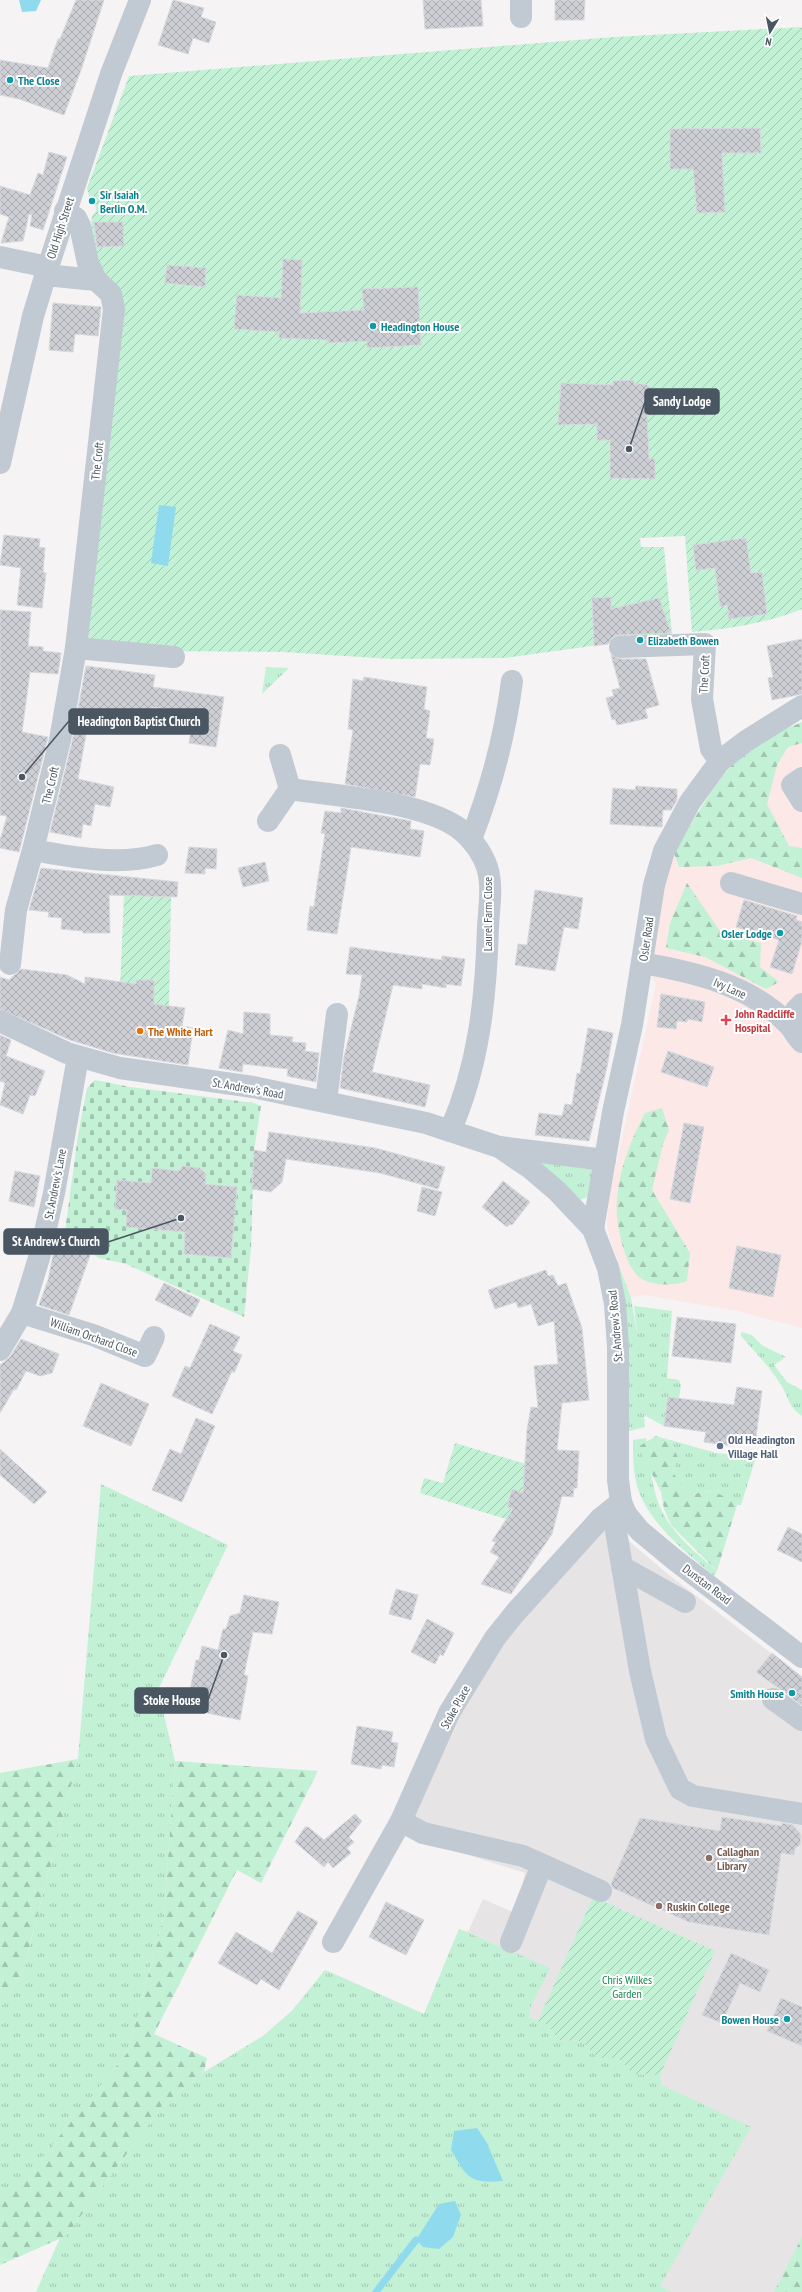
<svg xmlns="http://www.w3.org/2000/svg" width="802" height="2292" viewBox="0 0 802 2292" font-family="'PT Sans Narrow',sans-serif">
	<defs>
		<pattern id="grass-tufts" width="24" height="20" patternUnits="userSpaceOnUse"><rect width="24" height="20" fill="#c3f1d5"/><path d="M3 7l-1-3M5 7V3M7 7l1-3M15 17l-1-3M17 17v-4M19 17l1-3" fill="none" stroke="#a0c6b0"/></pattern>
		<pattern id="forest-firs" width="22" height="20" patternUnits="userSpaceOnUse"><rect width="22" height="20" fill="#c3f1d5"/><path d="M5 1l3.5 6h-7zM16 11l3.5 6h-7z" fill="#a0c6b0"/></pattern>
		<pattern id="cemetery-stones" width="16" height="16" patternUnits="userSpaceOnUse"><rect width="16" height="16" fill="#c3f1d5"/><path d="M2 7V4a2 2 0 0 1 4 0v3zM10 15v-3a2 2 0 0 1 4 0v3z" fill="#a0c6b0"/></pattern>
		<pattern id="garden-furrows" width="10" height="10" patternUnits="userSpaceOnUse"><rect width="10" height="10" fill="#c3f1d5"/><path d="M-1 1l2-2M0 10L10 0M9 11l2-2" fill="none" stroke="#a0c6b0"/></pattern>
		<pattern id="building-cross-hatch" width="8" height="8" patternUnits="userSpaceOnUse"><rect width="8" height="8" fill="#cdcfd5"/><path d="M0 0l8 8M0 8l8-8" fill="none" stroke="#a8abb0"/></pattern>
	</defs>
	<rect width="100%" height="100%" fill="#f5f3f3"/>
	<polygon fill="#e6e4e5" points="602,1527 623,1536 669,1575 802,1677 802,2292 672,2292 204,2072 263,2036 292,2011 325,1970 424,2014 459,1929 468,1932 483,1899 512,1912 520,1895 525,1873 402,1834 455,1719 503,1643"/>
	<polygon fill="#fce8e6" points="802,722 802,1328 738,1311 645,1295 631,1297 610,1239 607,1223 609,1197 656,985 650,969 662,889 674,853 697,814 722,777"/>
	<g fill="url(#grass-tufts)">
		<polygon points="266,667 289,668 262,694"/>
		<polygon points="533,1157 597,1166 592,1195 580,1200"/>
		<polygon points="617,1260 631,1298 637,1333 634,1306 672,1311 667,1378 679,1380 681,1385 679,1398 668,1397 664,1426 644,1415 645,1427 629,1431 628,1368"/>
		<path d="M741,1332L752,1335L763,1346L786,1357L774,1365L787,1382L802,1390V1416C787,1405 790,1399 781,1385C770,1367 755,1352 741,1336Z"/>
		<path d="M656,1436L716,1453L756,1457L741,1505C722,1505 720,1483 692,1495L680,1485L673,1471L678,1457L670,1442Z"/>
		<path d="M646,1438C650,1461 651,1486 660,1507C671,1533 697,1554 717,1571L714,1576C684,1550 652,1527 638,1489C633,1473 633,1456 633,1440Z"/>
		<polygon points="101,1484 228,1545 158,1690 175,1761 164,1916 128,2052 27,2177 0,2198 0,2009 23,1971 78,1759"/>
		<polygon points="459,1929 550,1968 530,2008 529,2017 548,2025 558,2040 581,2041 597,2058 618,2058 633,2074 660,2075 662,2085 751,2127 660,2286 672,2292 36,2292 60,2238 66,2236 162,2106 204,2072 263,2036 292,2011 325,1970 424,2014"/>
	</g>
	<g fill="url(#forest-firs)">
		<path d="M802,722V743L788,747L777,765L767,804L789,846L802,848V878L751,858L717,866L679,867L674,853C696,816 724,764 759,740C771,732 789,728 802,722Z"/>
		<polygon points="687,883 722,934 761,943 760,967 779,982 766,989 705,957 666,948 670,923"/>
		<path d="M662,1108L669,1130L663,1144L652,1190L690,1253L687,1281C674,1286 648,1287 637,1275C623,1260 615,1220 617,1200C619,1169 631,1139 645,1113Z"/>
		<path d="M656,1436L670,1442L678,1457L673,1471L680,1485L692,1495C712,1487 720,1494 737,1505L717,1571L671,1525L664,1509L661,1492L638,1447Z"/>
		<polygon points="78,1759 23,1971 0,2009 0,1773"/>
		<polygon points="175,1761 318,1771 261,1883 237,1870 154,2034 207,2058 204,2072 162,2106 66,2236 0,2265 0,2198 27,2176 128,2052 164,1916"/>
		<polygon points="802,2237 802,2292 774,2292"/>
	</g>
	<polygon fill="url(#cemetery-stones)" points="95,1080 130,1087 254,1103 261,1106 254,1150 251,1248 244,1317 126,1264 99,1258 81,1246 64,1239 78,1135 87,1088"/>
	<g fill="url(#garden-furrows)" fill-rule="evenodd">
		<path d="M802,27V609C767,623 729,629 692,632L685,536L640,538L641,547H664L672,635L504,658L392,659L283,652L158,651L87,639L121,321L89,241L92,216L96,211L95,202L90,200L87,188L129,76L614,37ZM609,434L649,459H655V479L611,478Z"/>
		<polygon points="124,895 171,897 169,1006 155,1004 153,1016 119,1012"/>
		<polygon points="455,1443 536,1467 543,1499 512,1490 507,1507 522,1512 519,1523 420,1493 424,1478 443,1483"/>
		<polygon points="593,1897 715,1951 660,2075 633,2074 618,2058 597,2058 581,2041 558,2040 548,2025 538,2021"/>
	</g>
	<g fill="#90daee">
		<polygon points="19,0 41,0 36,11 22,12"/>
		<polygon points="159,505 176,507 168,566 151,563"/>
		<path d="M477,2128L487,2143L503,2181C469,2184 467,2177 451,2150L454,2131Z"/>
		<polygon points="455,2201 461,2215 453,2237 439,2249 423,2247 416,2240 439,2204"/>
	</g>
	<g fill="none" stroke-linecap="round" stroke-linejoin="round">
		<polyline stroke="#90daee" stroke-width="7" points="376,2292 416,2240"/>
	</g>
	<g fill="url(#building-cross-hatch)" stroke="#d7d9de">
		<polygon points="76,0 104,0 81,70 64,115 19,99 0,95 0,60 48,68 58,39 60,39"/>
		<polygon points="173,0 204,8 201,17 216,22 209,43 193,38 188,54 158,45"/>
		<polygon points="423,0 481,0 483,26 425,29"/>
		<polygon points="555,0 585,0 584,20 555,20"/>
		<polygon points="760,128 761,153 722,153 725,212 697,213 693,169 670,169 670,129"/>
		<polygon points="49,152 67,157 43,230 30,226 32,215 29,214 23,241 1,243 9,217 0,214 0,186 30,195 38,173 43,175"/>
		<polygon points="94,222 123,222 124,246 97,247"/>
		<polygon points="283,259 302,260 300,313 364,310 362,289 418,287 421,345 367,348 367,341 327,343 327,340 279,338 279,332 234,329 237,295 281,298"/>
		<polygon points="167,265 206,268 205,287 165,283"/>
		<polygon points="53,303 101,307 98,336 75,334 73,352 49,350"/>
		<polygon points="634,380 634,384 646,384 653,390 654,415 647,415 649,459 655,459 655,479 610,478 610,440 597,440 597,424 558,425 561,383 613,385 613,381"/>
		<polygon points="4,535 40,539 39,547 45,548 43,572 46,573 42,608 17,605 21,568 0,565"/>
		<polygon points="746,538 751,573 762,572 767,614 729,619 727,605 720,607 715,568 696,570 693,545"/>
		<polygon points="611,597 611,609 659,598 671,633 619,635 613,637 608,644 594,646 592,598"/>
		<polygon points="0,610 31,612 28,646 43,647 43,651 61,653 58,674 30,672 22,732 48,737 19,852 0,848 0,840 7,816 0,815"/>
		<polygon points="802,639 802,694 772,700 768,678 773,677 767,646"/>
		<polygon points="611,655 620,659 646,659 659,705 645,709 648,718 617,725 615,719 612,720 606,698 614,696 612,690 620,688"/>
		<polygon points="86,666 155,675 153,687 224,697 216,747 189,743 194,712 151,707 148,732 88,723 78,779 114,787 110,807 95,804 91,826 83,824 81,838 50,832 72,742"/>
		<polygon points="364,677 427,687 424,709 430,711 426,738 434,739 430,765 420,764 415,797 345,784 353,730 348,729 353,679 363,681"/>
		<polygon points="636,786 677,789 677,800 671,810 663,810 662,827 610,824 613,788 635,790"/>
		<polygon points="341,808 411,821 410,829 424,831 420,857 351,847 337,934 307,930 310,906 314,907 317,885 325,834 321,833 325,811 341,813"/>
		<polygon points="189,847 217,849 216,869 205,868 205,874 185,873"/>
		<polygon points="265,862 269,881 243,887 238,868"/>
		<polygon points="41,868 178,882 177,897 109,895 110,933 83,933 83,931 61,929 62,918 48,917 49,912 29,910"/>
		<polygon points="535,890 583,898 578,929 564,927 555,971 515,965 518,944 527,945"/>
		<polygon points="744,900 797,916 796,920 802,922 802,941 792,974 770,967 779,940 736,927"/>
		<polygon points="350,947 442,960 442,956 465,959 461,986 446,984 446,988 422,984 422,989 393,985 372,1072 430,1085 425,1107 340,1088 344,1057 359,996 362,975 346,974"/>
		<polygon points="21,969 67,975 85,984 85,977 136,984 136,980 154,980 154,1004 185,1008 182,1026 193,1028 188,1065 113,1053 70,1040 0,1009 0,977 9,980"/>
		<polygon points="661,994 705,1002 702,1022 688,1019 687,1022 677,1021 676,1029 657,1027"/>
		<polygon points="244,1012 270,1014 270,1035 293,1037 292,1042 306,1043 305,1051 319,1053 316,1082 287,1076 288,1069 243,1064 242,1072 219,1068 228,1030 243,1034"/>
		<polygon points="588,1028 613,1033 607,1067 589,1141 535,1135 539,1113 562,1116 565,1104 572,1105 577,1073 580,1074"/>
		<polygon points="0,1035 11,1040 6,1056 45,1071 35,1096 30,1095 23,1114 0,1105 5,1083 0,1081"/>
		<polygon points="668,1051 714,1067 707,1087 661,1072"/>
		<polygon points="684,1123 704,1127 690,1203 670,1199"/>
		<polygon points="269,1132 375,1148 445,1167 438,1189 380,1173 286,1159 282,1182 271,1192 252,1189 254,1150 266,1152"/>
		<polygon points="182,1166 200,1168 206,1174 205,1184 237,1187 231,1258 184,1254 185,1232 126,1227 127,1210 115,1209 117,1180 151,1183 152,1168 180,1171"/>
		<polygon points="15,1171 40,1176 34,1207 9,1201"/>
		<polygon points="503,1181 530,1202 512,1225 510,1224 507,1227 482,1207"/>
		<polygon points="422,1187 442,1192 435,1216 417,1211"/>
		<polygon points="55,1245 90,1255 69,1315 39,1305 48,1280"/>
		<polygon points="737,1246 781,1255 773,1297 729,1288"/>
		<polygon points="546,1270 548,1276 553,1275 558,1286 566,1283 582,1328 589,1400 562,1403 557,1450 579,1451 577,1488 574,1488 573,1497 562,1496 552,1534 511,1594 481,1584 499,1557 490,1552 496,1542 492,1541 513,1509 507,1507 512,1489 523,1493 527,1430 531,1407 538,1408 534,1366 558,1364 554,1321 538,1326 531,1304 518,1308 516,1302 495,1309 488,1290"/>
		<polygon points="164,1283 200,1300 191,1317 155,1300"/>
		<polygon points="677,1317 736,1324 731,1363 672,1356"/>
		<polygon points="210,1324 240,1337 233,1351 242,1355 234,1373 232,1371 212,1414 172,1396 185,1366 190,1368"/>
		<polygon points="21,1339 59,1354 52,1373 40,1376 26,1371 16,1390 14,1389 0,1413 0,1365 10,1357"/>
		<polygon points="101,1383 149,1404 131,1446 83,1426"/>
		<polygon points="737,1387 762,1391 756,1437 735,1434 733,1446 704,1442 706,1432 664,1426 668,1397 734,1405"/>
		<polygon points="196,1418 215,1426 182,1502 152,1490 170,1449 181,1454"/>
		<polygon points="0,1449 47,1492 34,1504 0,1475"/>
		<polygon points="788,1527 802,1534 802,1562 777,1550"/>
		<polygon points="396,1589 418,1595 411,1620 389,1614"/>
		<polygon points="244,1595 279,1602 272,1634 253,1632 244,1675 248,1676 240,1720 207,1713 209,1706 192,1702 193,1696 189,1695 196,1660 199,1660 202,1646 218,1650 223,1629 226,1629 230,1616 240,1613"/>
		<polygon points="427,1619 454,1633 443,1656 440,1654 435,1664 411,1652"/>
		<polygon points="772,1653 802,1677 802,1705 756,1672"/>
		<polygon points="357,1726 393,1732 391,1742 398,1743 394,1767 382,1765 381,1769 351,1764"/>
		<polygon points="355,1814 362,1821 349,1837 354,1842 347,1848 351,1853 333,1868 328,1862 324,1867 295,1842 305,1827 308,1827 324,1840"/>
		<polygon points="722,1817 782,1826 782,1823 793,1825 801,1835 800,1845 795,1848 794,1855 781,1853 769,1935 689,1922 613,1888 611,1884 640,1818 720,1831"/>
		<polygon points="386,1902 424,1920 406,1955 369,1937"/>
		<polygon points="298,1911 318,1922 279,1990 261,1979 257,1985 218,1963 236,1932 272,1953"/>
		<polygon points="731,1953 769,1970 760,1992 740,1983 722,2023 702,2015"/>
		<polygon points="781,1998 802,2007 802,2046 767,2031"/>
	</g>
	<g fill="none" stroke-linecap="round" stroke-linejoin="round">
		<g stroke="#c1cad2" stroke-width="22">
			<polyline points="521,17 521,0"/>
			<path d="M65,211L76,218L80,226L88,263L96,280L111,294L114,309L76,648L60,740L33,850C70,857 120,866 157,855"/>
			<polyline points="0,257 48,267"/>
			<polyline points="45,275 96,280"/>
			<polyline points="0,463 33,316 48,267 111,74 140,0"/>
			<polyline points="620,647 705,644 702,699 711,749 720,761"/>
			<polyline points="76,648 174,657"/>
			<polyline points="280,755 290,789"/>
			<polyline points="802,778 792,785 802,801"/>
			<path d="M290,789C337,796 418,801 457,827C470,836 482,852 487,867C493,886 489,908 488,927C486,997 479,1066 450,1131"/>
			<polyline points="268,821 290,789"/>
			<path d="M471,839C491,788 505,735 512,681"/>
			<polyline points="731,883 802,904"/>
			<path d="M642,963C694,972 751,985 789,1025C794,1030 796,1037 802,1042"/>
			<polyline points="10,964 16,910 33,850"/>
			<polyline points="0,1021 67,1053 120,1068 253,1087 426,1123 499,1147 530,1168 557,1191 593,1229 608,1268 615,1304 618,1347 618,1480 621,1502 626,1514 640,1531 675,1560 802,1657"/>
			<polyline points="790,1026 796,1010 802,1004"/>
			<polyline points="326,1101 337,1014"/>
			<polyline points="500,1147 605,1160"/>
			<polyline points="593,1229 613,1112 632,1025 654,885 664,851 690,802 720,761 746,741 802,706"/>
			<polyline points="22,1313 93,1335 145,1356 154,1337"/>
			<polyline points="0,1350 22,1313 39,1258 54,1193 78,1057"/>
			<polyline points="626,1514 616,1531 640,1671 656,1739 680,1789 693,1796 802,1814"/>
			<polyline points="622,1567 685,1602"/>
			<polyline points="773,1699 802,1720"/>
			<polyline points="401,1821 423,1833 523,1856 601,1891"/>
			<polyline points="333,1942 401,1821 449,1713 495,1638 515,1613 601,1518 621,1502"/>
			<polyline points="511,1942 542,1865"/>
		</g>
	</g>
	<g fill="#0f9aa8" stroke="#fff" stroke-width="1.5">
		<circle cx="10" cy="80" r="4"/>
		<circle cx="92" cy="201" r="4"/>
		<circle cx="373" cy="326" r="4"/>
		<circle cx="640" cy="640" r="4"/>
		<circle cx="780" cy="933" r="4"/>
		<circle cx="792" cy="1693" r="4"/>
		<circle cx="787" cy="2019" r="4"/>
	</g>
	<path fill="#e0444e" stroke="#fff" stroke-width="1.5" d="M724 1014h4v4h4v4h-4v4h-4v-4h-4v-4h4z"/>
	<circle fill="#e8710a" stroke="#fff" stroke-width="1.5" cx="140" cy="1031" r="4"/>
	<circle fill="#5c6f8a" stroke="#fff" stroke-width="1.5" cx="720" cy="1446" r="4"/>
	<g fill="#8d6e63" stroke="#fff" stroke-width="1.5">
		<circle cx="709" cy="1858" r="4"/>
		<circle cx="659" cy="1906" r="4"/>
	</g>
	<g text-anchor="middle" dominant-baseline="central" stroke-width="4" stroke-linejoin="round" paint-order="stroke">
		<g font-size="12" font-weight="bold" fill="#0d838f" stroke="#fff" text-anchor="start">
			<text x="18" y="80">The Close</text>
			<text x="100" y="194">Sir Isaiah<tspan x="100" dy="14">Berlin O.M.</tspan></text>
			<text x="381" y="326">Headington House</text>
			<text x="648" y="640">Elizabeth Bowen</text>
			<text x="772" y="933" text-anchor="end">Osler Lodge</text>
			<text x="784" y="1693" text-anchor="end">Smith House</text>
			<text x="779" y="2019" text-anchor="end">Bowen House</text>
		</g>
		<g font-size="12" fill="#4a5661" stroke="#fff">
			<text transform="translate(60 228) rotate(-72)">Old High Street</text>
			<text transform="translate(97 461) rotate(-84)">The Croft</text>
			<text transform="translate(704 674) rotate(-87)">The Croft</text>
			<text transform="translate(50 785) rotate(-77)">The Croft</text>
			<text transform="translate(487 914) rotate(-90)">Laurel Farm Close</text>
			<text transform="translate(646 939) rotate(-82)">Osler Road</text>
			<text transform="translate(730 988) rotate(24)">Ivy Lane</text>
			<text transform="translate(248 1088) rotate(10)">St. Andrew's Road</text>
			<text transform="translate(55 1184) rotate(-79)">St. Andrew's Lane</text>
			<text transform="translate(615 1326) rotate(-95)">St. Andrew's Road</text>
			<text transform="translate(94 1337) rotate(20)">William Orchard Close</text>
			<text transform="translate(707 1584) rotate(37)">Dunstan Road</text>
			<text transform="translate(455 1707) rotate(-61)">Stoke Place</text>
		</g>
		<g font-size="12" font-weight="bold" fill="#be3a42" stroke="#fff" text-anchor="start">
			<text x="735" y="1013">John Radcliffe<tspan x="735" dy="14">Hospital</tspan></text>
		</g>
		<g font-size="12" font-weight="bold" fill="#c56008" stroke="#fff" text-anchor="start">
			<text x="148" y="1031">The White Hart</text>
		</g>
		<g font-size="12" font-weight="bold" fill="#4e5e75" stroke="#fff" text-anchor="start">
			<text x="728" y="1439">Old Headington<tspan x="728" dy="14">Village Hall</tspan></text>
		</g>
		<g font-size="12" font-weight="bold" fill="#785e54" stroke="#fff" text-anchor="start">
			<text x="717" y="1851">Callaghan<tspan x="717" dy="14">Library</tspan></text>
			<text x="667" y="1906">Ruskin College</text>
		</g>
		<g font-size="12" fill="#17864f" stroke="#fff">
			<text x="627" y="1979">Chris Wilkes<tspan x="627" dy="14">Garden</tspan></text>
		</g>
	</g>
	<path fill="none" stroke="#4a5661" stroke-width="1.5" d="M629 449L645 402M22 777L69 721M181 1218L108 1242M224 1655L208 1700"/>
	<g fill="#4a5661" stroke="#fff" stroke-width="1.5">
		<circle cx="629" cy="449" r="4"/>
		<circle cx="22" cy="777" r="4"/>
		<circle cx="181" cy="1218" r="4"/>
		<circle cx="224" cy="1655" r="4"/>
	</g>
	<g fill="#4a5661" stroke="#4a5661" stroke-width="1.5">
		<rect x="645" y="389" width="74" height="25" rx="4"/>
		<rect x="69" y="709" width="139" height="25" rx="4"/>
		<rect x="4" y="1229" width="104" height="25" rx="4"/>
		<rect x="135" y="1688" width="73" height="25" rx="4"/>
	</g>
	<g font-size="13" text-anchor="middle" font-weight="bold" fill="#fff">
		<text x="682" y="406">Sandy Lodge</text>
		<text x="139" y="726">Headington Baptist Church</text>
		<text x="56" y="1246">St Andrew's Church</text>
		<text x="172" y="1705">Stoke House</text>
	</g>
	<g transform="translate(770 32) rotate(190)" stroke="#ffffff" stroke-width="3" paint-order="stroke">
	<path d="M0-3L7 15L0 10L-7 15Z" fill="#4a5661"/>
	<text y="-6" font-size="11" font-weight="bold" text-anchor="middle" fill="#4a5661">N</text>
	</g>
</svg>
